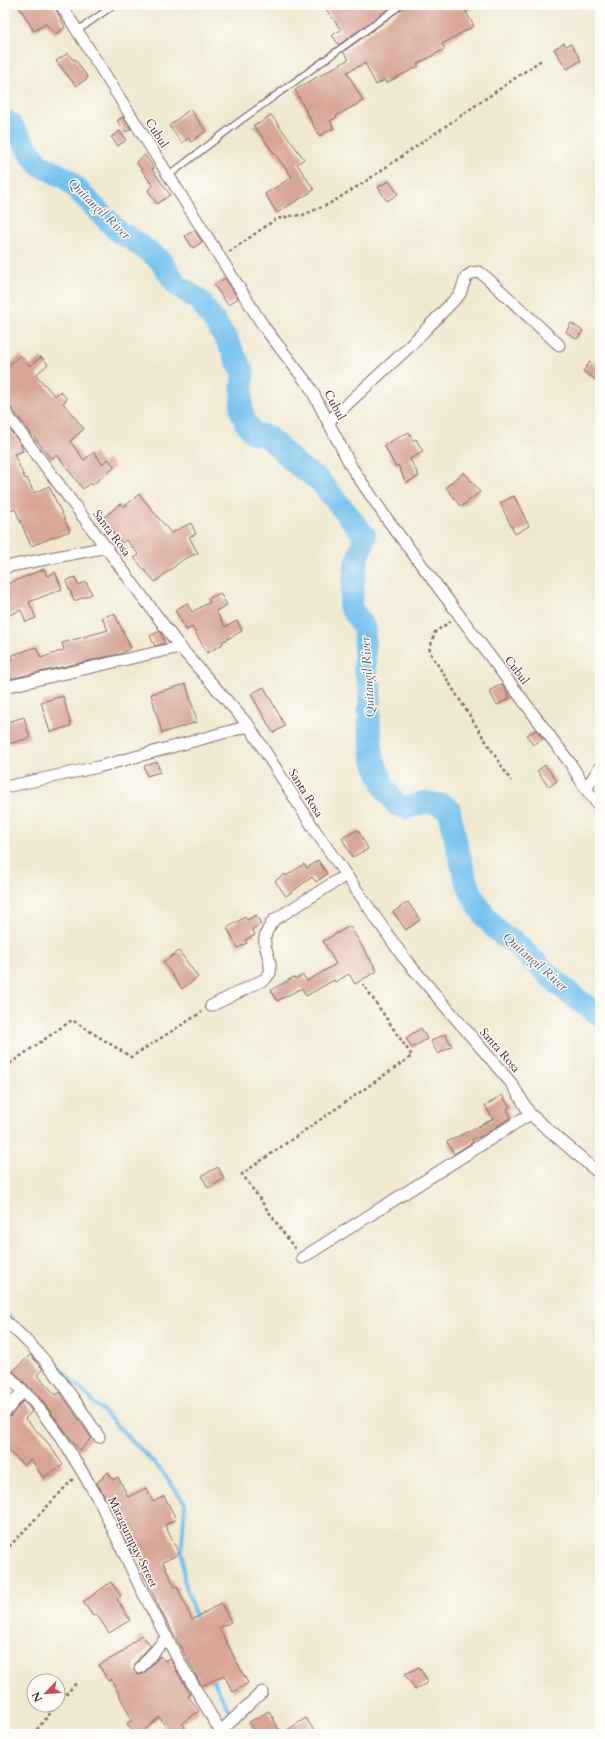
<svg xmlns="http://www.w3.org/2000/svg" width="605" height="1739" viewBox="0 0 605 1739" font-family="Cardo,serif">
	<rect width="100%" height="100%" fill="#fdfcf7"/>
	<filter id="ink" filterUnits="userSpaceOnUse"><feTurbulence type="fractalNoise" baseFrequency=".025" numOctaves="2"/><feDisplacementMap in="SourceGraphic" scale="8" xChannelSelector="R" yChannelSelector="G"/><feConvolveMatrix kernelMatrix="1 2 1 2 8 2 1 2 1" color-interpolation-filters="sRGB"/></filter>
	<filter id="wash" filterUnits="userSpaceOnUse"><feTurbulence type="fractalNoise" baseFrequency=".012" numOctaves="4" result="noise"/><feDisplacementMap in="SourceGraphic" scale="16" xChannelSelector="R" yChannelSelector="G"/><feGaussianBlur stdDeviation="0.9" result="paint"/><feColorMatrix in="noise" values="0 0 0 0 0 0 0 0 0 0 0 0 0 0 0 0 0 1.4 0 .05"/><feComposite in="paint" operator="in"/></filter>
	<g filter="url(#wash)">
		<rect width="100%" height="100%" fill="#f0e9d0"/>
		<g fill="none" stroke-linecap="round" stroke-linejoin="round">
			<g stroke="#73c1ee" stroke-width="4">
				<polyline points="5,1313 11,1319"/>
				<polyline points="47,1355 160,1469 185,1503 182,1547 184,1579 197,1623"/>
				<polyline points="211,1676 228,1709"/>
				<polyline points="238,1728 241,1734"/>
			</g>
			<path stroke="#73c1ee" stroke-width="23" d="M5,120L11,125L39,165L66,178L120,233L130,238L159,259L177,285L200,301L225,337L243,372L241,410L246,423L254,433L268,437L297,465L320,481L365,536L356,565L350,607L364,627L365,671L370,687L369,727L373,759L385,788L397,805L407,808L424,802L443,805L449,809C459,852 463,896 496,929C502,935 505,939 513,941C541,967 567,995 600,1015"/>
		</g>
		<g id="blocks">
			<g fill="#d7a595">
				<polygon points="18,5 54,5 65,28 55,34 46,24 34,31"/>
				<polygon points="323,5 394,5 339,45 332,35 341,30"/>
				<polygon points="405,5 476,5 466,12 474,26 442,44 445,49 417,64 419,66 386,83 384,80 376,85 365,63 347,72 363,101 336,116 337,117 330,121 334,128 319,136 295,90 349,59 343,52 403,8"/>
				<polygon points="564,43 566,46 571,44 581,60 567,69 554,49"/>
				<polygon points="68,53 73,60 75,59 88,78 76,86 56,61"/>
				<polygon points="190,109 206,131 191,142 189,138 182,143 169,126"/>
				<polygon points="271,115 304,159 297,164 314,190 277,213 265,194 292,177 253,125 260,123"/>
				<polygon points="123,117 131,129 126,132 117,121"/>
				<polygon points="120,131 126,140 118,146 111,137"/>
				<polygon points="145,155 154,168 152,169 170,195 157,204 148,190 153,186 136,162"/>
				<polygon points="389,181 398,194 387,201 378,187"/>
				<polygon points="194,230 202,242 193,248 185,236"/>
				<polygon points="225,278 238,298 228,305 214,285"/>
				<polygon points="571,323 583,331 577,339 566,332"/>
				<polygon points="20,355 30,366 41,357 48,364 37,374 37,376 55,396 60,391 67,399 63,403 84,429 70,441 84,460 94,452 102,464 108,459 115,467 92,485 90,483 83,489 57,455 51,459 5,400 5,369"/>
				<polygon points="590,362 600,369 600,383 583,371"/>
				<polygon points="5,424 20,443 23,451 14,454 25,479 27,478 34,493 49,486 70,531 31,546 15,509 11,511 5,498"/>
				<polygon points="409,432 413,441 416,439 423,452 410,459 419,476 406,483 398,465 395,466 384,445"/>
				<polygon points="464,472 480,492 461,507 446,487"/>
				<polygon points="139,494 171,533 191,523 196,534 189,537 198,553 184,559 155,582 134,558 139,555 126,540 122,543 102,519 120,504 124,507"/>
				<polygon points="514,496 529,526 515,534 500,503"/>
				<polygon points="44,569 47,576 55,572 62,589 29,602 36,618 26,622 21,610 5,617 5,585"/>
				<polygon points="75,577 78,585 86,582 92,594 74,601 66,581"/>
				<polygon points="220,593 227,605 216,611 225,627 237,621 242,631 222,642 223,644 207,653 192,627 186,630 175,610 187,603 192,612 210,602 208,599"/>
				<polygon points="114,613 131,648 120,654 5,680 5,662 14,659 12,655 36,647 41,658 64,650 62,643 108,630 102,618"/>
				<polygon points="160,631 165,643 155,646 150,636"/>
				<polygon points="186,684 197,722 162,733 151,694"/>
				<polygon points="502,684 510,698 497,705 489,691"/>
				<polygon points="264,687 285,726 273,733 251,694"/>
				<polygon points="63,696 71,726 50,732 41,702"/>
				<polygon points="24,717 30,738 8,744 5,734 5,723"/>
				<polygon points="536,730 543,739 533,745 527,735"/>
				<polygon points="157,762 160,772 147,776 144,766"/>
				<polygon points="545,765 557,781 549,787 537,771"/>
				<polygon points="358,830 368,849 352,857 342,838"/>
				<polygon points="318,860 327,874 316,882 312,877 286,896 275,881 285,874 286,876 304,864 307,868"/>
				<polygon points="408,902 420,920 406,930 393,912"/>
				<polygon points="256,915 261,924 252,929 255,935 245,940 247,943 238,948 227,928 245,917 247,920"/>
				<polygon points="350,926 377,971 355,984 349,974 335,982 334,980 306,996 302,988 277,1001 271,990 294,977 295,979 303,975 307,981 336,964 323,941"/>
				<polygon points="179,951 198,977 182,989 163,962"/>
				<polygon points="421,1028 427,1039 412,1048 406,1038"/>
				<polygon points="445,1034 452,1046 438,1054 431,1041"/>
				<polygon points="502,1095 510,1107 507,1109 511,1117 484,1135 472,1140 473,1142 454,1154 447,1142 493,1119 485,1106"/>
				<polygon points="218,1167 224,1179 208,1188 202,1176"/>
				<polygon points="30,1355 43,1369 37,1375 56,1395 60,1392 91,1438 80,1451 40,1398 13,1371"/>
				<polygon points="23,1401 32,1411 25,1419 48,1443 63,1465 43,1478 31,1459 24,1466 5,1447 5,1419 10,1417"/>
				<polygon points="108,1472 113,1480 118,1477 128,1497 146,1488 153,1502 164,1496 176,1519 165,1525 179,1554 163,1562 175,1587 177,1586 192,1620 221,1603 231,1622 219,1628 248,1683 233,1692 224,1675 202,1686 161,1611 143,1573 147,1571 138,1554 134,1556 126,1540 130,1538 112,1499 107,1501 97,1483"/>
				<polygon points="111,1582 121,1596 117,1599 130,1620 109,1633 96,1614 93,1616 83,1602"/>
				<polygon points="141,1635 151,1645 135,1663 134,1671 138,1675 143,1674 160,1656 165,1661 169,1658 189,1692 190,1695 188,1696 199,1711 182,1723 189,1734 171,1734 159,1717 141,1734 136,1734 127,1724 132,1720 111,1679 108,1681 99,1665 121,1653"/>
				<polygon points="419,1667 428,1682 415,1690 405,1674"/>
				<polygon points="269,1711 280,1731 274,1734 255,1734 249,1722"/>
				<polygon points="306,1718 316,1734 281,1734"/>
			</g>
		</g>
	</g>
	<g filter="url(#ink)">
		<use href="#blocks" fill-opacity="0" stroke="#846665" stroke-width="1"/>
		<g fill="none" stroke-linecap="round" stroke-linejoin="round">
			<g stroke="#846665" stroke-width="8">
				<g id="service">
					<polyline points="77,31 114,5"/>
					<polyline points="168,176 240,121 401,5"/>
				</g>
			</g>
			<g stroke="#846665" stroke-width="13">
				<g id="minor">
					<polyline points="61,5 264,327 310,387 352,468 387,519 570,763 586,789 600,807"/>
					<polyline points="5,412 180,647 249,726 316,832 404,958 512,1084 530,1114 600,1174"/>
					<polyline points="329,421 407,349 460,294 466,277 472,273 479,272 486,277 559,345"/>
					<polyline points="5,567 107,547"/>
					<polyline points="5,687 180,647"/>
					<polyline points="5,787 98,767 249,726"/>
					<polyline points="586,789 600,767"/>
					<path d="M211,1006L265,979L270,973C273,950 254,946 274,920L346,875"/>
					<polyline points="302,1258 530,1114"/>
					<path d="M5,1321C44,1353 72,1395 99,1437"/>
					<polyline points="5,1373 34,1402 62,1439 81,1470 100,1502 140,1587 179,1661 222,1734"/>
					<polyline points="5,1412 23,1391"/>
					<polyline points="140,1668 167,1637"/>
					<polyline points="221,1731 262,1692"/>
				</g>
			</g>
			<g stroke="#846665" stroke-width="2.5" stroke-dasharray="3 3" stroke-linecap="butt">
				<polyline points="229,252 276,219 291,216 303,215 329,204 363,183 543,59"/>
				<polyline points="451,621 435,632 429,651 511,781"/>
				<polyline points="5,1067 72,1020 131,1057 202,1012"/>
				<polyline points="295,1249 242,1174 412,1056 363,984"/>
				<polyline points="5,1551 74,1478"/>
				<polyline points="58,1704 77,1682"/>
				<polyline points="33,1734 57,1705"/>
			</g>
			<use href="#service" stroke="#fff" stroke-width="5.5"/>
			<use href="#minor" stroke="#fff" stroke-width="11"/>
		</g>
	</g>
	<g text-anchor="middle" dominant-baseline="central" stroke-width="3" stroke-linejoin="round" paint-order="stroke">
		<g font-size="12" fill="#4a1f2b" stroke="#fdfcf7">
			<text transform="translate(157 133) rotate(58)">Cubul</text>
			<text transform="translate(335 405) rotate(62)">Cubul</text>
			<text transform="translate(112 533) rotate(53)">Santa Rosa</text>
			<text transform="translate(517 670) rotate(53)">Cubul</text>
			<text transform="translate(306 793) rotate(58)">Santa Rosa</text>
			<text transform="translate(500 1050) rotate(49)">Santa Rosa</text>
			<text transform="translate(133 1542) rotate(64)">Matagumpay Street</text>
		</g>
		<g font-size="13" font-style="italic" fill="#58586f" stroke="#fdfcf7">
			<text transform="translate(99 209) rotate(44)">Quitangil River</text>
			<text transform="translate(368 677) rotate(-94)">Quitangil River</text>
			<text transform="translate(535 962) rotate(41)">Quitangil River</text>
		</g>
	</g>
	<rect width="605" height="1739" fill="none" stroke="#fdfcf7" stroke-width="20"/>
	<g transform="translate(46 1693) rotate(245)"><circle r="19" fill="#fdfcf7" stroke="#b5a4a5"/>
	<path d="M0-3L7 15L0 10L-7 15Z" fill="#d1495b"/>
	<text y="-6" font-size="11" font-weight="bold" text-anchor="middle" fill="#4a1f2b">N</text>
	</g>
</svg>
